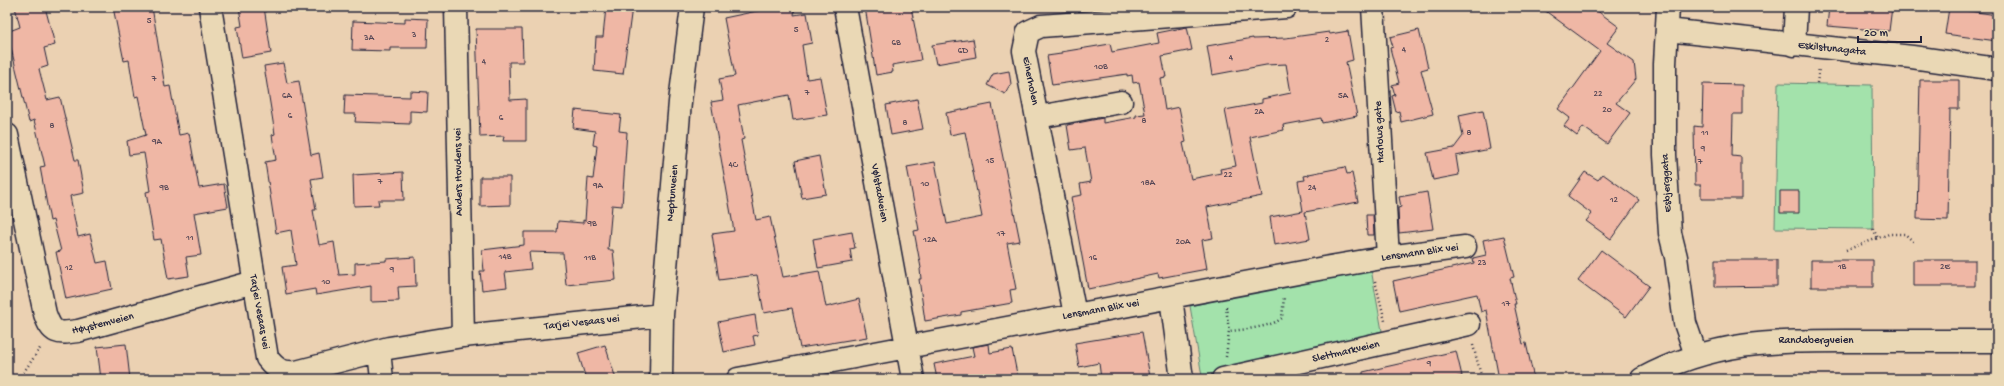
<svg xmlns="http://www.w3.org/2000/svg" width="2004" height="386" font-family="'Gochi Hand',sans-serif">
  <rect width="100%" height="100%" fill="#ebd1b2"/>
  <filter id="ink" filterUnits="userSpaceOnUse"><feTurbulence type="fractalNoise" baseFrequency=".025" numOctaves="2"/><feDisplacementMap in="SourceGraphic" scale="8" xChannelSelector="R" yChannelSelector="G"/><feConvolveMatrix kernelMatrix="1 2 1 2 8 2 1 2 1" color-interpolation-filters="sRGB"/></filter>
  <g filter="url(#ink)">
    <path fill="#a3e2ab" stroke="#628273" d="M1778 83 1872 85 1873 229 1775 228Z
      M1371 269 1382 331 1202 376 1190 306 1288 284Z"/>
    <path fill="#efb7a5" stroke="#22223b" d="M15 7H45L55 45 44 48 48 66 39 69 47 100 60 97 75 160H78L84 193 70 196 78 237 90 234 97 263 107 261 112 289 66 299 56 252 61 251 53 220 50 221 40 167 45 166 34 120 29 122 7 32 20 27Z
      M113 7H152L165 87 170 86 179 135 189 133 199 188 224 184 228 207 194 213 201 255 186 257 189 276 168 279 161 239 154 240 146 192 150 191 144 153 129 155 127 141 146 135 138 96 135 97 129 60 124 61Z
      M239 7H264L271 53 242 58 237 27 242 26Z
      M606 7H632L623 74 594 71 596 37H603Z
      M776 7H795L794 15 807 13 812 43 802 45 807 79 820 77 827 115 793 120 789 95 738 105 744 139 741 140 756 220 770 217 783 277 819 271 826 307 859 299 867 337 800 348 792 308 764 313 757 275 719 280 712 234 734 231 711 102 723 100 719 79 735 76 724 18Z
      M865 7H911L921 60 892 65 893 72 876 75Z
      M1540 7H1592L1619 27 1607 43 1634 62 1636 79 1616 103 1630 113 1607 144 1583 127 1577 136 1564 126 1570 118 1558 109 1600 51Z
      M1829 7H1892L1889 31 1827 26Z
      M1949 8 1997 15V41L1945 34Z
      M405 18 428 19 427 48H390V51L352 50 353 21 405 23Z
      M1187 27 1192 50 1162 56 1166 77 1160 78 1165 110 1179 107 1186 142 1183 143 1191 179 1221 173 1220 169 1236 166 1225 110 1262 103V99L1291 93 1286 64 1266 65 1212 75 1207 46 1253 38V39L1286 38 1329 32 1330 34 1348 31 1353 60 1346 62 1357 116 1322 123 1321 118 1283 125 1284 130 1250 137 1262 196 1207 207 1213 238 1202 240 1207 269 1159 278 1158 274 1088 289 1071 197 1082 195 1080 184 1091 182 1085 148 1071 150 1067 125 1103 118V123L1136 117V115L1145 114 1139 82 1133 83 1132 75 1127 76V74L1052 85 1047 56 1061 54V52L1110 44 1112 52 1159 43 1157 33Z
      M476 29H522L523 62H509L510 100 526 99V141H503L504 136 480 137Z
      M1419 30 1428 68 1421 70 1433 114 1401 122 1399 111 1396 112 1392 96 1395 95 1392 85 1399 83 1390 48 1393 47 1390 37Z
      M973 39 976 57 936 64 932 45Z
      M283 63 287 83 299 81 311 155 319 153 323 177 311 179 316 210H313L319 245 334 242 339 275 355 274V263L386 261V259L415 257 416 286 398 287 399 301 371 302V286L316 295 315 289 286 294 282 267 296 265 291 230 276 233 265 162 276 160 272 135 275 134 264 66Z
      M1009 71 1011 84 1005 94 987 85 993 74Z
      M1920 80H1959V109H1950L1948 220 1917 219Z
      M1703 84 1742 85V114H1733L1732 156 1741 157V199H1701V185H1695L1694 126 1702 127Z
      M410 91 428 92 427 112 410 111V124L355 122 356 114H344L345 95 410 97Z
      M917 99 923 129 891 135 886 105Z
      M992 104 1020 241 1007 243 1016 289 1010 290 1012 303 961 312V315L925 321 919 279H921L920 269 921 268 914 231 919 230 907 167 935 162 947 224 982 217 965 132 950 135 946 113Z
      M575 110 621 115 619 131 627 132 622 206 612 205 608 250H613L616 280 566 285 563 253 529 252 531 269 505 272 507 287 482 290 480 271H484L482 250 524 245V232H557L558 221 583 223V220L585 221 588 178 593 179 597 146 593 145 595 131 573 128Z
      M1483 110 1490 149 1456 156 1459 175 1433 180 1427 153 1454 148 1463 136 1459 115Z
      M819 156 826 194 802 198 795 161Z
      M1345 167 1347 174 1352 173 1358 202 1305 212 1310 239 1274 245 1270 217 1303 211 1298 181 1305 180 1304 176 1309 175V174Z
      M403 172 404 200H378L379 205 354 206 353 175Z
      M1585 172 1598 180 1603 174 1639 200 1611 239 1586 221 1592 214 1568 196Z
      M480 177H510V205L480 206Z
      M1780 191H1799V213H1780Z
      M1427 192 1433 229 1399 233 1398 208 1401 207 1399 197Z
      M1366 215H1373L1374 235H1367Z
      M852 232 855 248 850 249 852 262 818 268 813 239Z
      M1504 236 1514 277 1510 278 1516 304H1514L1523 344 1526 343 1534 379H1499L1486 310 1481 312 1477 294 1399 311 1393 281 1474 263 1473 258 1486 255 1483 240Z
      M1601 250 1649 286 1626 317 1578 281Z
      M1715 260H1777V286L1715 287Z
      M1811 260H1873V287H1811Z
      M1913 260H1975V286H1913Z
      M755 315 758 335 753 336 755 345 724 352 718 322Z
      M1142 332 1150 377 1137 379H1101L1099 363 1079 367 1075 343Z
      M126 344 130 379H101L97 347Z
      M989 344 990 353 1012 349 1018 379H937L934 364 974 356 972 347Z
      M605 345 616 379H586L578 353Z
      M1456 351 1462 376 1450 379H1363V372Z"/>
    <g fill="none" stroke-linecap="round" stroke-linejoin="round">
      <g stroke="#22223b" stroke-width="25">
        <path id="minor" d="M210 7 267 358C276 369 281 373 296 372L389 348 463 336 662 315
          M456 7 463 336
          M845 7 913 379
          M1373 7 1388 257
          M1668 7 1665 64V155L1670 233 1676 257 1685 323 1696 355
          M1667 30 1912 57 1997 69
          M1794 45 1796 7
          M1038 117 1121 102
          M7 135 45 314C52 334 57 334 78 331L254 282
          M1171 298 1182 379
          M1075 315 1024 51 1028 32 1041 26 1286 7
          M379 351 382 379
          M661 379 662 315 680 102 692 7
          M738 379 1324 268 1388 257 1465 247
          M1223 379 1469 324"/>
      </g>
      <g stroke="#22223b" stroke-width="25">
        <path id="major" d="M1642 379C1716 339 1779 341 1860 341 1906 341 1951 341 1997 341"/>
      </g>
      <path stroke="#22223b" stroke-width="2.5" stroke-dasharray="1 3" stroke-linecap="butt" d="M1817 83 1819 68
        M1873 229 1878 238
        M1846 250 1889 234H1905L1915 243
        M1375 281 1385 321
        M1226 307 1229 331
        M1473 345 1482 379
        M1226 357 1229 331C1242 330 1272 327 1282 318L1284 297
        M19 379 41 347"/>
      <use href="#minor" stroke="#ead8b5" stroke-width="22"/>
      <use href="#major" stroke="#ead8b5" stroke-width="22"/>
    </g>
  </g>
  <g text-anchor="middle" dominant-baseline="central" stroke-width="3" stroke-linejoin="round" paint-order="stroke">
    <g font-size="9" fill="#554756">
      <text x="149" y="21">5</text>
      <text x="796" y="30">5</text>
      <text x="414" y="35">3</text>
      <text x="369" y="38">3A</text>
      <text x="1327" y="40">2</text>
      <text x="896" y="43">6B</text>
      <text x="1404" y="50">4</text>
      <text x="963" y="51">6D</text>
      <text x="1231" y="58">4</text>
      <text x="484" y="62">4</text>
      <text x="1101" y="67">10B</text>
      <text x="154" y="79">7</text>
      <text x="807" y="93">7</text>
      <text x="1598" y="94">22</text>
      <text x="287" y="96">6A</text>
      <text x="1343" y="96">5A</text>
      <text x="1607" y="110">20</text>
      <text x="1259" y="112">2A</text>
      <text x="290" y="116">6</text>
      <text x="501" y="118">6</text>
      <text x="1144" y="121">8</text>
      <text x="905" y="123">8</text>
      <text x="52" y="126">8</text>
      <text x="1469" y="133">8</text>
      <text x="1705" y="133">11</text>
      <text x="157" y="142">9A</text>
      <text x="1703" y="149">9</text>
      <text x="990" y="161">15</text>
      <text x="1700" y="162">7</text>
      <text x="733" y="165">4C</text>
      <text x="1228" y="175">22</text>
      <text x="380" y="182">7</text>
      <text x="1148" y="183">18A</text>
      <text x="925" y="184">10</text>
      <text x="598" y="186">9A</text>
      <text x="164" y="188">9B</text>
      <text x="1312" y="188">24</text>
      <text x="1614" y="200">12</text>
      <text x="592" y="224">9B</text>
      <text x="1001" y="234">17</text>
      <text x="190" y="238">11</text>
      <text x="930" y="240">12A</text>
      <text x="1183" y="242">20A</text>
      <text x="505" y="257">14B</text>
      <text x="590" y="258">11B</text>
      <text x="1093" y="258">16</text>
      <text x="1482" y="263">23</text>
      <text x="1842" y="267">1B</text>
      <text x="1945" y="267">2E</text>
      <text x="69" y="268">12</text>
      <text x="392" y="270">9</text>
      <text x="326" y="282">10</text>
      <text x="1506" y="304">17</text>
      <text x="1429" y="364">9</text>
    </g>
    <g font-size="11" fill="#22223b" stroke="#ead8b5">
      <text transform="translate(1832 49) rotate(6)">Eskilstunagata</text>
      <text transform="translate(1030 81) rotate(79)">Einerholen</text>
      <text transform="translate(1380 132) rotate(-93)">Harlows gate</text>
      <text transform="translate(459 172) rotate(-91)">Anders Hovdens vei</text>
      <text transform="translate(1667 183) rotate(-93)">Esbjerggata</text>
      <text transform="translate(673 193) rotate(-85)">Neptunveien</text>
      <text transform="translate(879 193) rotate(80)">Vølstadveien</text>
      <text transform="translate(1420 253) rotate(-8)">Lensmann Blix vei</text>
      <text transform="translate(1101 310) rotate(-10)">Lensmann Blix vei</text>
      <text transform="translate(259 312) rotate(80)">Tarjei Vesaas vei</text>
      <text transform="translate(582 323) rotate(-6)">Tarjei Vesaas vei</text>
      <text transform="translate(103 324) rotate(-14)">Høystemveien</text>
      <text x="1816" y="341">Randabergveien</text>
      <text transform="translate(1346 352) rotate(-13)">Slettmarkveien</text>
    </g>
  </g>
  <rect width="2004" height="386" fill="none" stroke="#ead8b5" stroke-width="24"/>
  <rect x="12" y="12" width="1980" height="362" fill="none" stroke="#22223b" stroke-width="1.5" filter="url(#ink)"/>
  <path d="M1858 36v6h63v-6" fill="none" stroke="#22223b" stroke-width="2"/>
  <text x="1864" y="36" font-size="12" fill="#22223b" stroke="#ead8b5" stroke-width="3" paint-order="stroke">20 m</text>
</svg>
